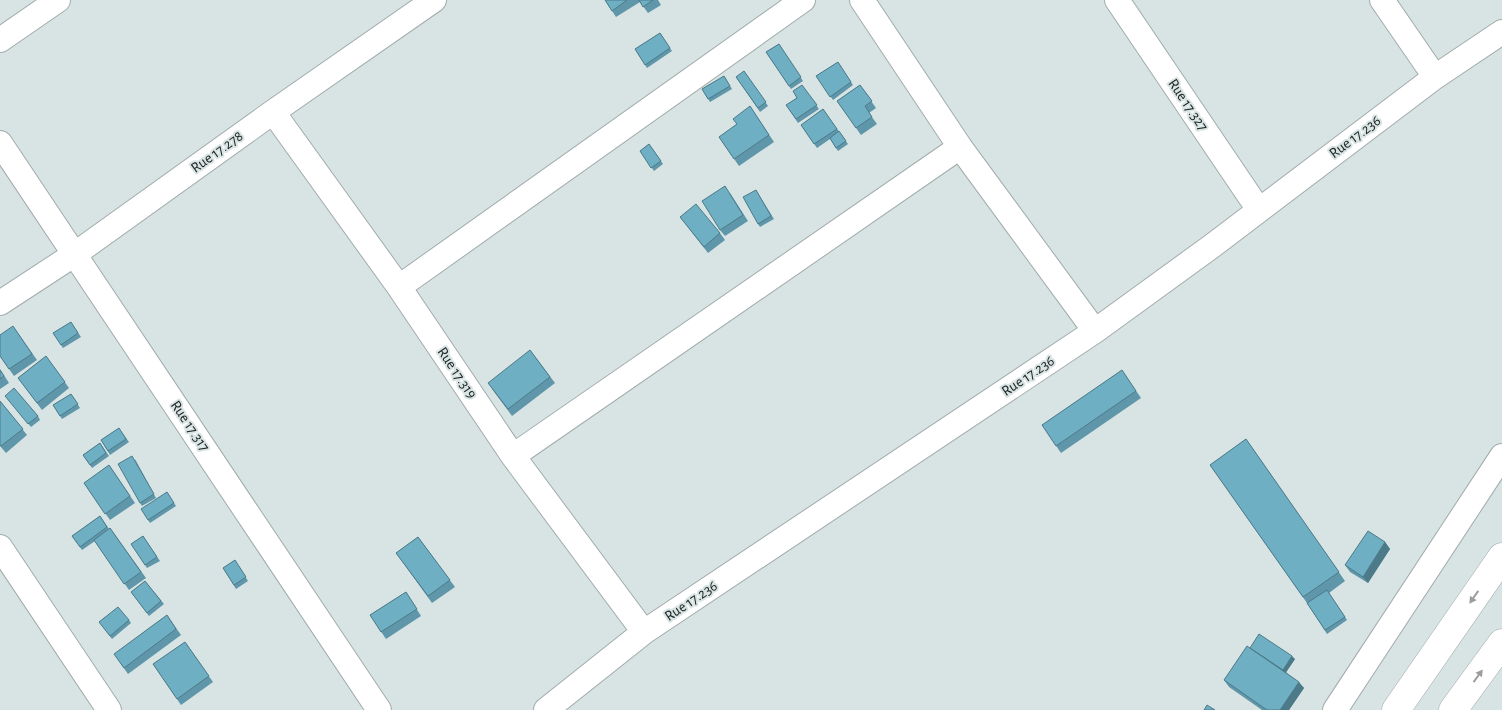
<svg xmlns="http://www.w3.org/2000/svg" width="1502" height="710" font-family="'Alegreya Sans',sans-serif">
  <rect width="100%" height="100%" fill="#d8e4e3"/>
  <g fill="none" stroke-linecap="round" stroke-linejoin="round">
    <g stroke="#a1acab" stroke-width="26">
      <path id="minor" d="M862 0 960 147 1095 331
        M1117 0 1259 210
        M1382 0 1435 77
        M0 40 58 0
        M273 112 399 287 513 456 644 632
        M0 143 379 710
        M399 287 803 0
        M0 303 75 254 273 112 434 0
        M513 456 960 147
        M0 547 109 710
        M546 710 644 632 1095 331 1212 246 1435 77 1502 32
        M1335 710 1502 456"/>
    </g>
    <g stroke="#a1acab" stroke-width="29">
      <path id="secondary" d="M1396 710 1502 557
        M1453 710 1502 643"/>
    </g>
    <use href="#minor" stroke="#fff" stroke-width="24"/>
    <use href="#secondary" stroke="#fff" stroke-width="28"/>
  </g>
  <path fill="#5f96a9" d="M605 0H658L661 5 648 13 640 2 616 17Z
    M660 33 672 51 647 68 635 49Z
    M779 44 803 81 791 89 766 52Z
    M838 62 853 85 833 100 816 76Z
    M744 71 768 106 760 112 736 77Z
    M724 76 732 89 710 102 702 89Z
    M802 85 819 109 798 123 786 105 797 98Z
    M860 85 876 108 869 113 877 124 861 135 837 101Z
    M750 106 774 142 739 166 719 137 737 124Z
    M823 109 848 144 838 151 830 139 817 148 801 125Z
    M649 144 663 164 654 171 640 151Z
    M756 190 774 219 760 227 758 224Z
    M730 193 748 221 725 236 720 230Z
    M680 217 720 233 725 240 708 253Z
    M71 322 81 337 63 348 53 333Z
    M13 326 37 360 14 376 0 356Z
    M530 350 555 383 512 416 492 389Z
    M46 356 69 388 42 410 18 378Z
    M0 369 9 383 0 389Z
    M1122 370 1141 398 1061 453 1042 425Z
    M71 394 80 408 62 419 53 405Z
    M8 399 38 416 40 420 31 427Z
    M0 401 27 435 6 453 0 446Z
    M119 428 129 442 110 455 101 440Z
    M1246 439 1345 581 1329 593 1347 620 1327 634 1307 603 1210 465Z
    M100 443 109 456 92 468 83 455Z
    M135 459 156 498 142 506 140 503Z
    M109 465 135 503 110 520 84 483Z
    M167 492 176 506 150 523 148 520Z
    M100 516 109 529 110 528 146 578 129 590 95 541 82 550 72 536Z
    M143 536 160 561 147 568 131 544Z
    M418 537 455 587 432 603 396 553Z
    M1385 542 1390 549 1368 583 1350 572 1345 565Z
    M235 560 248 581 236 589 223 568Z
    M145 581 164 604 149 616 131 592Z
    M406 592 421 616 386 639 370 615Z
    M167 615 181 635 128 674 114 654Z
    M129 620 131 623 112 639 99 622Z
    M185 642 213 682 181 705 153 664Z
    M1250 648 1295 659 1286 672 1304 688 1289 710H1262L1229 687 1224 680Z"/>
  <path fill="#4d7a89" d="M1385 542 1390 549 1368 583 1363 577Z
    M1292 656 1295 659 1285 674 1282 671Z
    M1299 682 1304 688 1289 710H1280Z"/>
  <path fill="#6eafc4" stroke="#4d7a89" d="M605 0H627L612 11Z
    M639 0H653L643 7Z
    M660 33 670 48 645 65 635 49Z
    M779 44 801 77 789 86 766 52Z
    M838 62 851 82 830 97 816 76Z
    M744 71 766 102 758 108 736 77Z
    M724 76 730 86 708 99 702 89Z
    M802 85 817 105 796 119 786 105 797 98 793 91Z
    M860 85 872 101 865 106 872 117 856 128 837 101Z
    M750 106 769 135 734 159 719 137 737 124 733 119Z
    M823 109 837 129 814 144 801 125Z
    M839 131 846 141 836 148 830 138Z
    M649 144 661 161 651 168 640 151Z
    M725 186 743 215 720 230 702 201Z
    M756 190 771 216 758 224 743 197Z
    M696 204 720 233 704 247 680 217Z
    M71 322 78 333 61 345 53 333Z
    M13 326 32 354 9 369 0 356V335Z
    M530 350 550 377 508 409 488 383Z
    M46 356 65 382 37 403 18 378Z
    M0 370 4 376 0 379Z
    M1122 370 1136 391 1056 446 1042 425Z
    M14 388 38 416 28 424 5 396Z
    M71 394 78 404 60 416 53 405Z
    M0 401 23 429 1 446 0 445Z
    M119 428 126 439 108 451 101 440Z
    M1246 439 1339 572 1303 597 1210 465Z
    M100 443 106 453 90 465 83 455Z
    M132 456 154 494 140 503 118 464Z
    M109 465 130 496 105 514 84 483Z
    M167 492 174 503 148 520 141 509Z
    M100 516 107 527 80 547 72 536Z
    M110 528 141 572 124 584 94 540Z
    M1368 531 1385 542 1363 577 1345 565Z
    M143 536 157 557 145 565 131 544Z
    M418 537 450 580 428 596 396 553Z
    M235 560 246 577 234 585 223 568Z
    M145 581 161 601 147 613 131 592Z
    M1327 590 1345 617 1325 630 1307 603Z
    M406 592 417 609 381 632 370 615Z
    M118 607 129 620 110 636 99 622Z
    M167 615 176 629 124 668 114 654Z
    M1259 634 1292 656 1283 670 1250 648Z
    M185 642 209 676 177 699 153 664Z
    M1247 646 1299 682 1280 710H1267L1224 680Z
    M1207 705 1215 710H1204Z"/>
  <defs><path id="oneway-solid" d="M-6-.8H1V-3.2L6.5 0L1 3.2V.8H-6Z" transform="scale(1.25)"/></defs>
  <g fill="#9b9c9c">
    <use href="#oneway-solid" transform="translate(1474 597) rotate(125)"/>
    <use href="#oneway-solid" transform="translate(1478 676) rotate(-54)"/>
  </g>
  <g text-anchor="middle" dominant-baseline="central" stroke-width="4" stroke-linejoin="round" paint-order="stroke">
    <g font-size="15" fill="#202424" stroke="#d8e4e3">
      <text transform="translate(1188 105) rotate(56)">Rue 17.327</text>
      <text transform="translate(1355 137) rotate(-37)">Rue 17.236</text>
      <text transform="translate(217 152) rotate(-36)">Rue 17.278</text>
      <text transform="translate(457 373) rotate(56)">Rue 17.319</text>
      <text transform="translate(1028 376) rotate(-34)">Rue 17.236</text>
      <text transform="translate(190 426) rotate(56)">Rue 17.317</text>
      <text transform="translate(691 601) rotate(-34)">Rue 17.236</text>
    </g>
  </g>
</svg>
